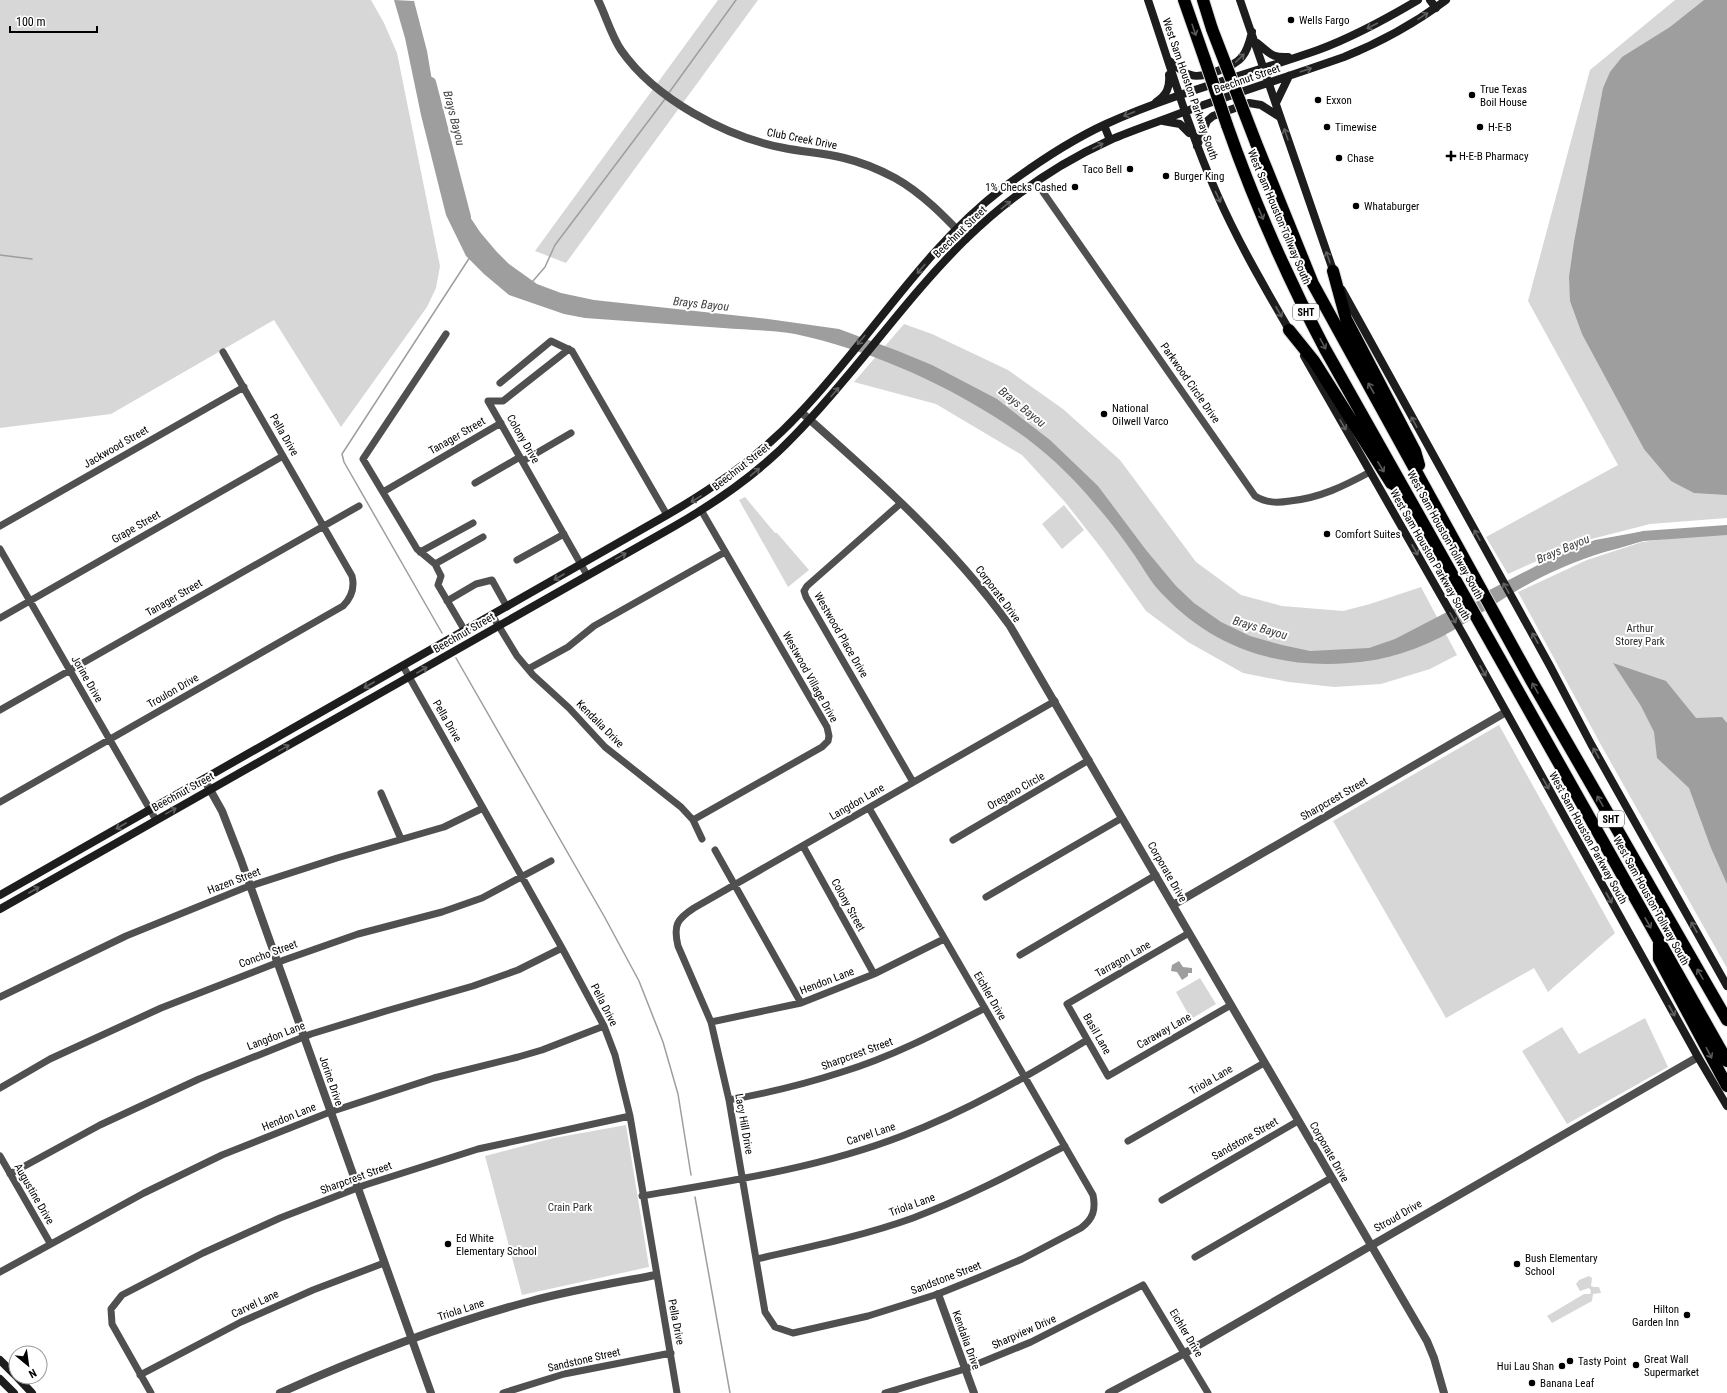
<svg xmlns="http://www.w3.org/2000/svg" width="1727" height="1393" font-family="'Roboto Condensed',sans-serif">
  <rect width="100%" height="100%" fill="#fff"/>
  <path fill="#d7d7d7" d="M0 0H371L384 23 397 53 440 266 436 288 427 307 341 427 274 320 111 414 0 428Z
    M718 0H758L566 263 535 251Z
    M1675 0H1727V518L1650 524 1576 543 1508 574 1486 537 1618 465 1528 301 1590 70Z
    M904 324 932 334 1008 370 1063 409 1120 460 1196 562 1241 595 1282 606 1343 611 1370 604 1421 587 1457 655 1430 669 1381 684 1334 687 1289 682 1243 673 1188 642 1146 611 1102 549 1065 502 1022 455 936 404 854 382Z
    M745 497 775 533H777L809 570 788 587 739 500Z
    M1064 505 1084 530 1062 549 1042 524Z
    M1714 533 1727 534V968L1601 745 1518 592 1587 560 1642 542Z
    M1499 725 1615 933 1548 992 1534 968 1446 1018 1333 821Z
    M1200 978 1216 1004 1191 1019 1176 992Z
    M1645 1018 1668 1067 1567 1124 1522 1051 1562 1027 1579 1054Z
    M626 1125 649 1267 522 1295 485 1156 554 1138Z
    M1589 1276 1592 1278 1591 1286 1594 1287H1599L1601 1293 1593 1294 1592 1301 1552 1323 1547 1316 1584 1294H1590L1591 1291 1589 1288 1580 1291 1576 1284 1579 1280Z"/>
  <path fill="#9e9e9e" d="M394 0 414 1 427 51 441 134 462 205 480 232 496 251 509 264 537 284 561 293 594 300 768 319 839 329 898 351 932 365 997 399 1050 440 1098 486 1146 550 1176 586 1194 603 1221 622 1250 636 1282 645 1310 651 1369 648 1395 639 1559 554 1595 540 1639 532 1641 541C1626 547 1610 550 1595 555 1580 560 1565 566 1550 573 1515 589 1485 612 1452 631 1421 649 1385 661 1349 663 1273 669 1206 645 1155 586 1148 577 1142 566 1135 556 1123 538 1109 520 1095 504 1065 468 1034 441 995 417 935 379 865 349 795 334 772 330 747 330 723 328 677 325 631 321 585 318L564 314 509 295 484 274 466 256 446 215 421 115 405 38Z
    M1704 0H1727V495L1694 493 1671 481 1644 449 1582 334 1570 301 1569 277 1574 242 1603 88 1610 72 1622 57 1670 27Z
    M1613 663 1666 681 1696 718 1722 717 1727 723V884L1711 848 1689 788 1657 758 1654 732 1641 706Z
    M1179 961 1183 967 1192 968V973H1188V976L1182 980 1177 972 1171 971 1172 965Z"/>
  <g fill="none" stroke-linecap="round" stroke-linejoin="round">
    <path stroke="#9e9e9e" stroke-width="1.5" d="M668 94 736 0
      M0 255 32 259
      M533 281 545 267 555 245 665 99
      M442 633 344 462 342 454 470 257
      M456 658 604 916 639 981 663 1042 678 1094 691 1175
      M695 1197 730 1393"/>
    <path stroke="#9e9e9e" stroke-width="10" d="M431 82 466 217
      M1628 540 1643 536 1727 530"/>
    <g stroke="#dbdbdb" stroke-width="14">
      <path id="motorway" d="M1184 0 1205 60
        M1203 0 1212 29
        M1227 125C1254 202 1287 277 1325 349L1727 1061
        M1256 143 1313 284 1531 680 1727 1020
        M1333 271 1346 319 1415 451 1419 465
        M1289 330 1314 361 1391 483 1404 490
        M1659 944V959L1727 1086"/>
    </g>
    <path stroke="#505050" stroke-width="7" d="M1036 182 1255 496C1266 503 1277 503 1290 501 1320 498 1344 486 1370 472
      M446 334 363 459 417 549 435 564 441 576 438 585 465 631
      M569 349 503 401H488L587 575
      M500 383 551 341 572 351 667 515
      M523 461 571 433
      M475 483 520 457
      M383 492 501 423
      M901 503 807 586 804 591 806 597 913 782
      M0 526 244 387
      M0 549 156 820
      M420 552 473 523
      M517 560 564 534
      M435 564 483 537
      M447 601 476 584 492 580 507 607
      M492 615 517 656 533 675 569 708 605 747 681 807 693 820 702 839
      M0 618 283 456
      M403 666 562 948 604 1026 615 1055 630 1116 677 1393
      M528 669 568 647 594 626 725 552
      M0 710 359 506
      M381 793 401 839
      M0 802 343 606C352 597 355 588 352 576L223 352
      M869 808 1093 1195C1096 1210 1093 1219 1081 1228L1022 1259 980 1277 938 1294 868 1316 793 1333 775 1327 765 1312 729 1100 711 1022 678 946C673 925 677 919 694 908L1055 701
      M693 820 822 747 828 741 829 736 827 727 701 510
      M953 840 1089 760
      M803 846 874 974
      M715 850 801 1003
      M986 897 1122 818
      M1189 933 1067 1004 1108 1076 1231 1005
      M1020 955 1156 875
      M0 997 126 936 244 888 337 858 444 827 483 808
      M711 1022 801 1003 874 974 944 939
      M0 1088 50 1059 161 1008 284 960 358 934 442 912 482 898 551 861
      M729 1100C768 1093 805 1084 842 1072 892 1057 939 1032 985 1008
      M1128 1141 1264 1063
      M0 1156 50 1243
      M10 1174 100 1125 199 1079 311 1034 386 1011 473 986 518 970 562 948
      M642 1196C730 1181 819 1168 902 1136 967 1111 1028 1076 1087 1040
      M1162 1200 1298 1121
      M1195 1257 1331 1178
      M757 1259C809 1247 863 1236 913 1218 966 1198 1015 1172 1065 1146
      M0 1272 144 1193 222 1155 330 1112 434 1078 518 1057 542 1050 604 1026
      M140 1375 241 1322 313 1290 384 1263
      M151 1393 112 1324 111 1309 122 1295 203 1253 280 1218 365 1185 478 1149 630 1116
      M503 1393 564 1374 671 1353
      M885 1393 965 1369 1031 1342 1143 1285 1208 1393"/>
    <path stroke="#505050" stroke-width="8" d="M598 0C606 16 611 35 621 50 655 99 726 137 784 148 804 152 824 153 844 158 861 162 880 170 895 178 922 193 945 217 966 239
      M801 412C876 478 952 545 1010 626L1427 1341 1434 1358 1444 1393
      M204 779 222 811 241 860 431 1393
      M1173 905 1506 712
      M938 1294 974 1393
      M280 1393C362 1356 444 1324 531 1301 572 1290 614 1283 656 1275
      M1109 1393 1185 1353 1698 1057"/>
    <path stroke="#1d1d1d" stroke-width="8" d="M1148 0C1170 65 1189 131 1217 194 1238 242 1265 288 1291 333
      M1240 0 1335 276
      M1430 0 1436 8
      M1257 43C1270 53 1271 58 1288 57
      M1168 60C1175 65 1183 73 1191 75 1202 79 1235 66 1242 57 1248 50 1250 40 1252 32
      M1156 102C1167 95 1170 87 1169 75
      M1276 103 1289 76
      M1163 121 1180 124 1189 133
      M1104 125 1110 140
      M1197 146 1207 121 1213 116 1249 103 1261 105 1280 117
      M1342 290 1550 666 1591 744 1727 986
      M1304 356 1464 636 1698 1057 1727 1106
      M0 895 667 515C716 487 761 455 800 413 869 341 923 249 1003 188 1035 164 1069 141 1106 124 1174 93 1247 75 1318 50 1353 37 1386 19 1418 0
      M0 909 673 527C717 502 759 473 794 436 855 374 903 301 965 240 1007 199 1057 164 1110 140 1131 131 1152 124 1173 116 1230 95 1287 77 1344 57 1381 42 1414 24 1446 0
      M0 1360 16 1376
      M17 1377 32 1393
      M0 1379 14 1393"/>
    <use href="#motorway" stroke="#000" stroke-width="12"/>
    <g stroke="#dbdbdb" stroke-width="14" stroke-linecap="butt">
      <path id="motorway-bridge" d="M1212 29 1256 143
        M1205 60 1227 125"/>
    </g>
    <use href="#motorway-bridge" stroke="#000" stroke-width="12"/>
  </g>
  <defs><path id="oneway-shaft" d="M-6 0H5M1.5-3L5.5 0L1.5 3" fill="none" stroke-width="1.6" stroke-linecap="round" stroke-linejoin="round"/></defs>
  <g stroke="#616161">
    <use href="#oneway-shaft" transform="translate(1423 16) rotate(-34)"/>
    <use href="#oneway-shaft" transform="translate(1372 26) rotate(153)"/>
    <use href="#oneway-shaft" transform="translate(1240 58) rotate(-44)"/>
    <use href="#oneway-shaft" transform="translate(1306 70) rotate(-18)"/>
    <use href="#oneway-shaft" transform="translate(1129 114) rotate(158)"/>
    <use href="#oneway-shaft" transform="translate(1286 134) rotate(-109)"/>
    <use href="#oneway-shaft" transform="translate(1098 146) rotate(-27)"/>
    <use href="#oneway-shaft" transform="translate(1218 197) rotate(65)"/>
    <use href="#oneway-shaft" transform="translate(1006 205) rotate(-39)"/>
    <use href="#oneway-shaft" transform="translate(1328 257) rotate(-109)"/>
    <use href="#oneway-shaft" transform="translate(921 269) rotate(130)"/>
    <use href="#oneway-shaft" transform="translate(1279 312) rotate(60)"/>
    <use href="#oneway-shaft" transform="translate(861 340) rotate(130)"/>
    <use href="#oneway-shaft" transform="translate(835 392) rotate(-50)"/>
    <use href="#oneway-shaft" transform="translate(1414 422) rotate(-119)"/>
    <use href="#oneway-shaft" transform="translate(1343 425) rotate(60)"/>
    <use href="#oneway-shaft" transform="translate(755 472) rotate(-40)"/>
    <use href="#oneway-shaft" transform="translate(696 499) rotate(149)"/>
    <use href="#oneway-shaft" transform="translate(1477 535) rotate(-119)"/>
    <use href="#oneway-shaft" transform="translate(1415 550) rotate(61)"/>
    <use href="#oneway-shaft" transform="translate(621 556) rotate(-29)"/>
    <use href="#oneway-shaft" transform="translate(559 577) rotate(150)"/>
    <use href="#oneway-shaft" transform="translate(1506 588) rotate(-119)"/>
    <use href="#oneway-shaft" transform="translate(1453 618) rotate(60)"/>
    <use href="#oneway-shaft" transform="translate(1535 638) rotate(-119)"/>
    <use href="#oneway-shaft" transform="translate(422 670) rotate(-30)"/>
    <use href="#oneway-shaft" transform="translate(1483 671) rotate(61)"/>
    <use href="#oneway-shaft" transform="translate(369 685) rotate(150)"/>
    <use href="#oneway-shaft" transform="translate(284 748) rotate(-29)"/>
    <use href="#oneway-shaft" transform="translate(1596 753) rotate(-119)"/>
    <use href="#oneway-shaft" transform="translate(1546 784) rotate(61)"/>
    <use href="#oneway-shaft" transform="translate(171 811) rotate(-29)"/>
    <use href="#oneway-shaft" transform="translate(121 826) rotate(150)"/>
    <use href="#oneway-shaft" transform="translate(34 890) rotate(-30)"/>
    <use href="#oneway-shaft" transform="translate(1609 898) rotate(61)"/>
    <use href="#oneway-shaft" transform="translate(1694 927) rotate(-119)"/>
    <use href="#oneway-shaft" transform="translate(1672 1011) rotate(61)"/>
  </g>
  <g stroke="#595959">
    <use href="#oneway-shaft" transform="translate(1194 30) rotate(71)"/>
    <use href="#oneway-shaft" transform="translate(1261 214) rotate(67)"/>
    <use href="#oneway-shaft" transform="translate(1323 344) rotate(62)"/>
    <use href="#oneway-shaft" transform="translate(1371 388) rotate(-119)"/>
    <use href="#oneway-shaft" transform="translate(1381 467) rotate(58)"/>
    <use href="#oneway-shaft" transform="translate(1535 688) rotate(-120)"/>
    <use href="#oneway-shaft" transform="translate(1600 801) rotate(-120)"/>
    <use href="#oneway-shaft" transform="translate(1648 923) rotate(61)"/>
    <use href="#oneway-shaft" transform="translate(1700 974) rotate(-120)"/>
    <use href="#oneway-shaft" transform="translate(1709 1053) rotate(62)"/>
  </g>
  <g fill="#000" stroke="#fff" stroke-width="1.5">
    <circle cx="1291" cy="20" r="4"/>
    <circle cx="1472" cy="95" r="4"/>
    <circle cx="1318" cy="100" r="4"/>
    <circle cx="1327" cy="127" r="4"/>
    <circle cx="1480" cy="127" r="4"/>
    <path d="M1449 150h4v4h4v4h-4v4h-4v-4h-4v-4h4z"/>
    <circle cx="1339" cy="158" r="4"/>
    <circle cx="1130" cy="169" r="4"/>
    <circle cx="1166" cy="176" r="4"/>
    <circle cx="1075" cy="187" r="4"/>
    <circle cx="1356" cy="206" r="4"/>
    <circle cx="1104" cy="414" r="4"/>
    <circle cx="1327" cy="534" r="4"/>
    <circle cx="448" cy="1244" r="4"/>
    <circle cx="1517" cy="1264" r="4"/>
    <circle cx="1687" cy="1315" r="4"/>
    <circle cx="1570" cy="1361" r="4"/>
    <circle cx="1636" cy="1365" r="4"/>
    <circle cx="1562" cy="1366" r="4"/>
    <circle cx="1532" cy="1383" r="4"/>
  </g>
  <g text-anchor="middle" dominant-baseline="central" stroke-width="4" stroke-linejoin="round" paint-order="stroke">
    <g fill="#fff" stroke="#4c4c4c" stroke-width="1">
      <rect x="1293" y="304" width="26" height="16" rx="3"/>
      <rect x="1598" y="811" width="26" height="16" rx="3"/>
    </g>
    <g font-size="10" font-weight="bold" fill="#000">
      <text x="1306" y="312">SHT</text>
      <text x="1611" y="819">SHT</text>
    </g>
    <g font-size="11" fill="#000" stroke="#fff" text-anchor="start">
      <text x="1299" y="20">Wells Fargo</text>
      <text x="1480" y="89">True Texas<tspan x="1480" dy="13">Boil House</tspan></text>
      <text x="1326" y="100">Exxon</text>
      <text x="1335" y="127">Timewise</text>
      <text x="1488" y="127">H-E-B</text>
      <text x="1459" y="156">H-E-B Pharmacy</text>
      <text x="1347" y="158">Chase</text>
      <text x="1122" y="169" text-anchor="end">Taco Bell</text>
      <text x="1174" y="176">Burger King</text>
      <text x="1067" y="187" text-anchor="end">1% Checks Cashed</text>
      <text x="1364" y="206">Whataburger</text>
      <text x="1112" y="408">National<tspan x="1112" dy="13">Oilwell Varco</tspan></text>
      <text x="1335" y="534">Comfort Suites</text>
      <text x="456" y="1238">Ed White<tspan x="456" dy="13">Elementary School</tspan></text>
      <text x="1525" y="1258">Bush Elementary<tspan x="1525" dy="13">School</tspan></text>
      <text x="1679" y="1309" text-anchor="end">Hilton<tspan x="1679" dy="13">Garden Inn</tspan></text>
      <text x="1644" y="1359">Great Wall<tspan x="1644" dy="13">Supermarket</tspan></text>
      <text x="1578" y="1361">Tasty Point</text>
      <text x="1554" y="1366" text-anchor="end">Hui Lau Shan</text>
      <text x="1540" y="1383">Banana Leaf</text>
    </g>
    <g font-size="11" fill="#000" stroke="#fff">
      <text transform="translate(1247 79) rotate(-19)">Beechnut Street</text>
      <text transform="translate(1190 89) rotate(71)">West Sam Houston Parkway South</text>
      <text transform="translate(802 139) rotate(11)">Club Creek Drive</text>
      <text transform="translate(1279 217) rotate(67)">West Sam Houston Tollway South</text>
      <text transform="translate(960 232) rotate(-44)">Beechnut Street</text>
      <text transform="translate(1190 383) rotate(55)">Parkwood Circle Drive</text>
      <text transform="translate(284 435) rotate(60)">Pella Drive</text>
      <text transform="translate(457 436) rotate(-30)">Tanager Street</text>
      <text transform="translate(523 439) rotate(60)">Colony Drive</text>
      <text transform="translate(116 447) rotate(-30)">Jackwood Street</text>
      <text transform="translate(741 467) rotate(-38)">Beechnut Street</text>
      <text transform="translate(136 527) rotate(-30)">Grape Street</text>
      <text transform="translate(1445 535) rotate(61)">West Sam Houston Tollway South</text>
      <text transform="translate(1430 555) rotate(60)">West Sam Houston Parkway South</text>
      <text transform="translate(998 594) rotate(53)">Corporate Drive</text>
      <text transform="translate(174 598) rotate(-30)">Tanager Street</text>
      <text transform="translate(464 633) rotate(-30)">Beechnut Street</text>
      <text transform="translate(841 635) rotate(60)">Westwood Place Drive</text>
      <text transform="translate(810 677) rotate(61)">Westwood Village Drive</text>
      <text transform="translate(87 679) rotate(60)">Jorine Drive</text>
      <text transform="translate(173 691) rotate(-30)">Troulon Drive</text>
      <text transform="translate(447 721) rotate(60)">Pella Drive</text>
      <text transform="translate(600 724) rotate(45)">Kendalia Drive</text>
      <text transform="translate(1016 791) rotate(-30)">Oregano Circle</text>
      <text transform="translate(183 792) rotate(-29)">Beechnut Street</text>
      <text transform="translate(1334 799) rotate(-30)">Sharpcrest Street</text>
      <text transform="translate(857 802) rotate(-30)">Langdon Lane</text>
      <text transform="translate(1588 838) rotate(61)">West Sam Houston Parkway South</text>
      <text transform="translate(1167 872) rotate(60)">Corporate Drive</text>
      <text transform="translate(234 881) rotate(-21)">Hazen Street</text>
      <text transform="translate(1651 901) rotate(61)">West Sam Houston Tollway South</text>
      <text transform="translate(848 905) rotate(61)">Colony Street</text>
      <text transform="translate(268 954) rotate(-20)">Concho Street</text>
      <text transform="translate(1123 959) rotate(-30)">Tarragon Lane</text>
      <text transform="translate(827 981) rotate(-21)">Hendon Lane</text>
      <text transform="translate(990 996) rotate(60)">Eichler Drive</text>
      <text transform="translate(604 1005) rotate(63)">Pella Drive</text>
      <text transform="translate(1164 1031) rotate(-30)">Caraway Lane</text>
      <text transform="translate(1097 1034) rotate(60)">Basil Lane</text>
      <text transform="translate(276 1036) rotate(-21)">Langdon Lane</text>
      <text transform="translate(857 1054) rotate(-20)">Sharpcrest Street</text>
      <text transform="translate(1211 1080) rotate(-30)">Triola Lane</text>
      <text transform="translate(331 1081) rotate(71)">Jorine Drive</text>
      <text transform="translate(289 1117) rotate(-22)">Hendon Lane</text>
      <text transform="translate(744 1124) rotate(80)">Lacy Hill Drive</text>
      <text transform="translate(871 1134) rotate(-18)">Carvel Lane</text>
      <text transform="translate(1245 1139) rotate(-30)">Sandstone Street</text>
      <text transform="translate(1329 1152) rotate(60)">Corporate Drive</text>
      <text transform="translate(356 1178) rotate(-20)">Sharpcrest Street</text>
      <text transform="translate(34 1194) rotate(60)">Augustine Drive</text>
      <text transform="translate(912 1205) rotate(-20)">Triola Lane</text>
      <text transform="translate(1398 1216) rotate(-30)">Stroud Drive</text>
      <text transform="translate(946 1278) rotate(-21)">Sandstone Street</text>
      <text transform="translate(255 1304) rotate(-25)">Carvel Lane</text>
      <text transform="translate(461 1310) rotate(-18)">Triola Lane</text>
      <text transform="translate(676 1322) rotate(79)">Pella Drive</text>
      <text transform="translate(1024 1332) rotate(-24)">Sharpview Drive</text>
      <text transform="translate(1186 1333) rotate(59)">Eichler Drive</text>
      <text transform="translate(966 1340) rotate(70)">Kendalia Drive</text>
      <text transform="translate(584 1360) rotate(-13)">Sandstone Street</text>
    </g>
    <g font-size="11" fill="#2e2e2e" stroke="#fff">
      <text x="1640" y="628">Arthur<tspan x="1640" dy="13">Storey Park</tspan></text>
      <text x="570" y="1207">Crain Park</text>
    </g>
    <g font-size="12" font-style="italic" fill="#3f3f3f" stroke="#fff">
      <text transform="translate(454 118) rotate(76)">Brays Bayou</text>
      <text transform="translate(701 304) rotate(6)">Brays Bayou</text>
      <text transform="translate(1022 407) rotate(39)">Brays Bayou</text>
      <text transform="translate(1563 549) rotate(-23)">Brays Bayou</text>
      <text transform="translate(1260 628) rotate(16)">Brays Bayou</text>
    </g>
  </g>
  <g transform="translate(28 1365) rotate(151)"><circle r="19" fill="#ffffff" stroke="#999999"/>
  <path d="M0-3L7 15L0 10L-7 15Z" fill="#000000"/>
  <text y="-6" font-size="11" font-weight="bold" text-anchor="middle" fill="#000000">N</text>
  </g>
  <path d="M10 26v6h87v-6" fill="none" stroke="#000000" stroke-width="2"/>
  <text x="16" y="26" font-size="12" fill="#000000" stroke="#ffffff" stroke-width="3" paint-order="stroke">100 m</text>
</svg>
